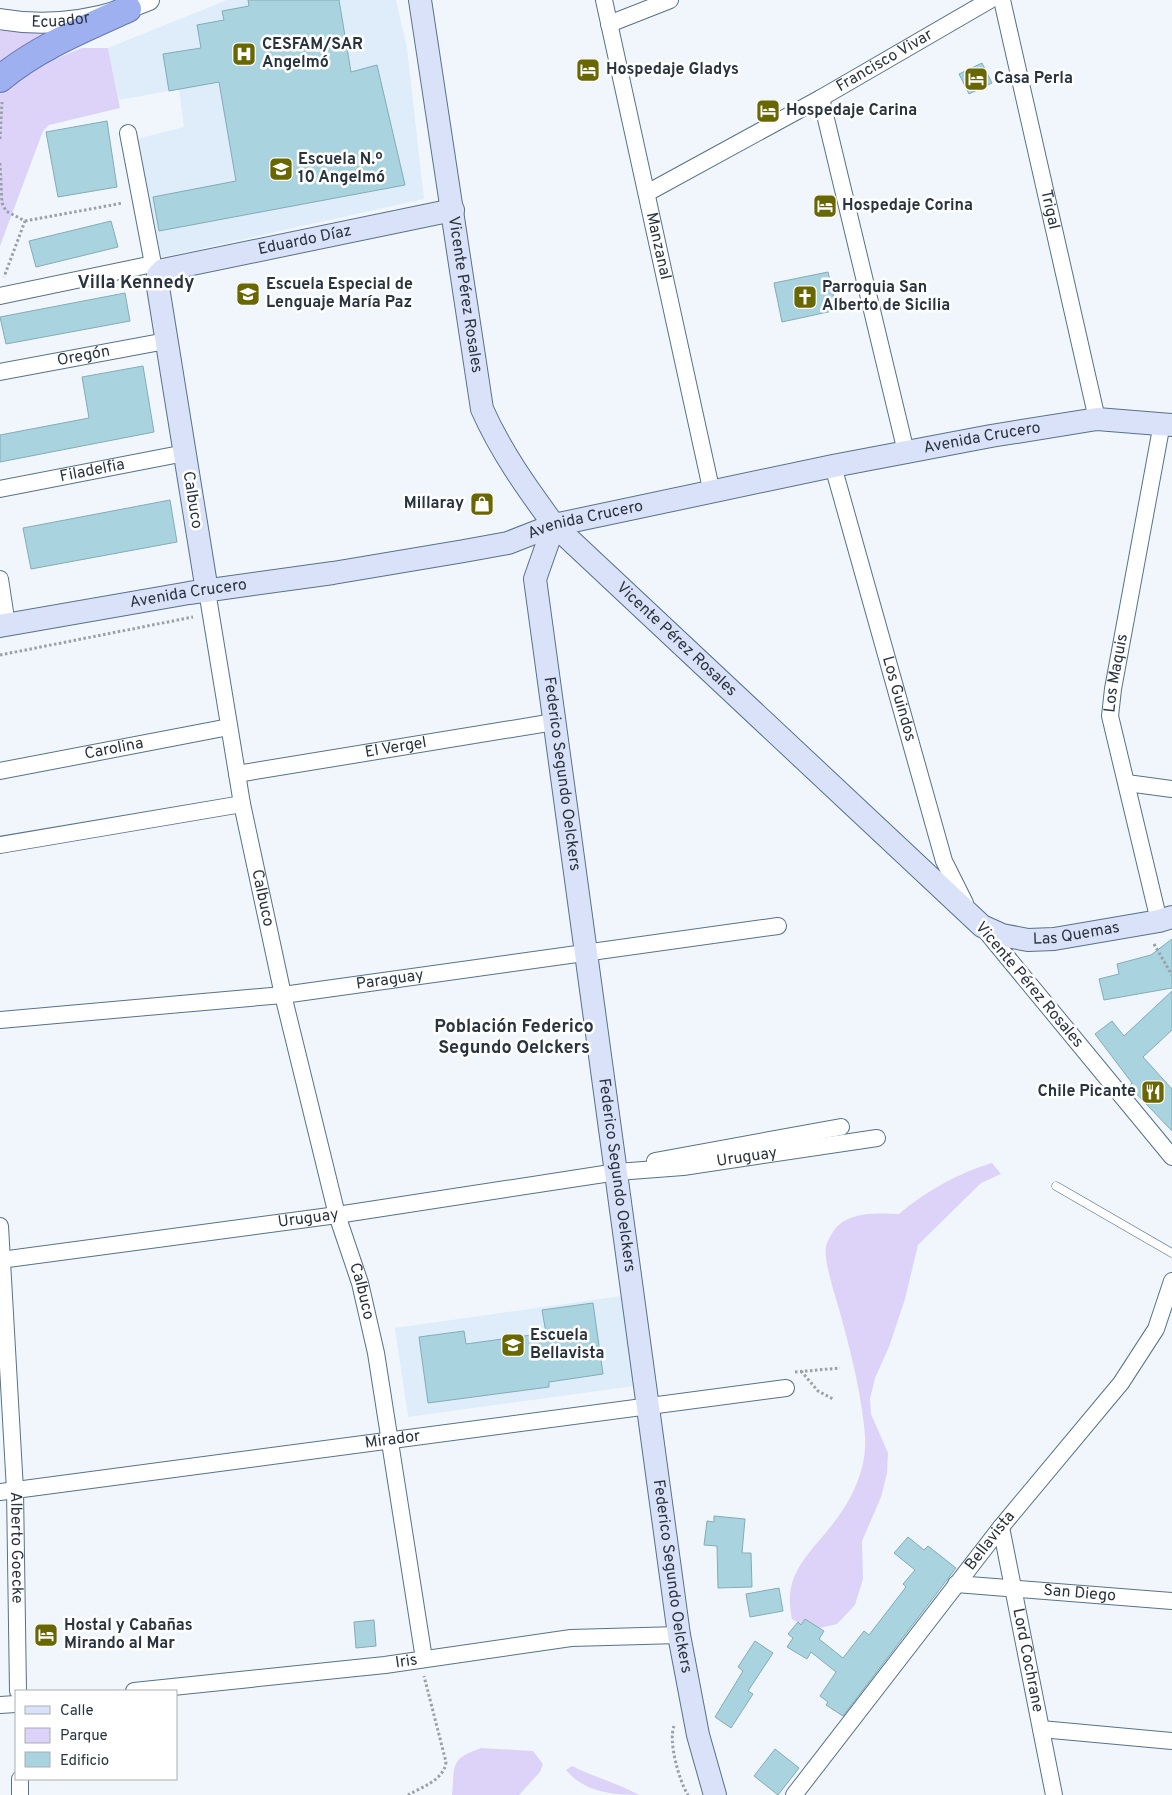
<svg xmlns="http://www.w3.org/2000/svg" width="1172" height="1795" font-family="Overpass,sans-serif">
  <rect width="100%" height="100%" fill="#f0f6fb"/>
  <path fill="#deedf9" d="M227 0H396L407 48 424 199 159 258 137 139 184 127 179 89 119 100 108 48Z
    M621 1296 634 1386 408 1417 395 1328Z"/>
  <path fill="#ddd3f9" d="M5 29 41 32 46 35 0 66V31Z
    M82 48H108L120 108 49 125 43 131 0 246V92C23 72 54 59 82 48Z
    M992 1163 1001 1174 981 1183 918 1245 905 1299 889 1347 875 1378 870 1399 871 1414 888 1453 887 1473 881 1497 862 1541 863 1579 855 1605 837 1624 820 1628 802 1625 792 1619C781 1571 813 1552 838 1517 855 1494 867 1465 865 1436 862 1397 852 1357 842 1320 838 1303 823 1263 826 1246 827 1242 832 1233 835 1229 849 1211 878 1213 899 1214 926 1191 958 1173 992 1163Z
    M481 1748 533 1751 543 1764 540 1772 519 1795H452C455 1764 450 1759 481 1748Z
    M572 1766C594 1777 617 1783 639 1795 612 1795 584 1792 566 1770Z"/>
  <path fill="#a9d3df" stroke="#83acb7" d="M248 0H339L351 72 377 65 405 185 159 231 153 197 236 181 219 82 169 91 163 54 201 48 197 25 224 20 222 11 249 6Z
    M982 63 992 83 969 94 959 74Z
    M107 121 117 187 58 197 46 132Z
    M111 221 118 247 36 267 29 241Z
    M828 272 837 310 782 322 774 283Z
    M125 293 130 321 6 344 0 317Z
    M143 366 154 432 0 462V435L89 418 82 377Z
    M170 500 177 542 31 569 23 528Z
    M1172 939V988L1104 1000 1099 979 1119 974 1117 964 1151 955Z
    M1172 991V1030L1143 1057 1172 1089V1131L1129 1086 1132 1083 1095 1034 1112 1021 1124 1036Z
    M593 1303 603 1374 549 1382V1387L428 1403 419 1337 464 1331 466 1344 546 1333 542 1310Z
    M714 1516 745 1519 742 1553H751L752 1587 718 1588 717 1546 704 1545 707 1521 714 1522Z
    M908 1537 924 1550 928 1546 956 1568 843 1716 826 1705 828 1702 820 1696 836 1672 811 1652 807 1659 787 1647 793 1638 788 1634 798 1622 801 1625 805 1619 824 1631 819 1639 843 1658 864 1631 869 1635 906 1587 903 1584 915 1570 894 1553Z
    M779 1588 783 1611 750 1617 746 1594Z
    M374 1620 376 1646 356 1648 354 1622Z
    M755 1641 773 1653 748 1691 753 1694 731 1728 715 1717 743 1671 738 1667Z
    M775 1749 799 1768 778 1795 754 1776Z"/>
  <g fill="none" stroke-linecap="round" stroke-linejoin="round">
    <g stroke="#577288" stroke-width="9">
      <path id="service" d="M1056 1186 1172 1253"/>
    </g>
    <g stroke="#577288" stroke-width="18">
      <g id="minor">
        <path id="s1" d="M604 0 712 493"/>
        <path id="s2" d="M1002 0 1097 419"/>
        <path d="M609 24 670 0"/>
        <path d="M821 98 906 452"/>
        <path d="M128 133 153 264 157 273"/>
        <path id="s3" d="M647 193 821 98 990 0"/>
        <path d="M0 296 153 264"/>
        <path id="s4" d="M0 372 166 341"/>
        <path id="s5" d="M833 466 944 861 965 903"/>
        <path id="s6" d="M0 489 185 453"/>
        <path d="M0 579 7 625"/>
        <path id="s7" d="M207 591 242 804 283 995 337 1215 360 1283 376 1353 424 1659"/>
        <path id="s8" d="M0 771 229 727"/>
        <path id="s9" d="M237 774 554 722"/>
        <path d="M1127 783 1172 789"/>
        <path d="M0 845 242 804"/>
        <path id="s10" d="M1159 921 1110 716 1113 689 1162 423"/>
        <path d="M984 929 1172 1157"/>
        <path id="s11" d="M0 1020 283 995 778 926"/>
        <path d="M655 1161 841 1127"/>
        <path id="s12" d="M0 1226 15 1490 18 1691"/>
        <path id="s13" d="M0 1260 337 1215 617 1172 683 1167 877 1138"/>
        <path id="s14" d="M0 1492 786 1388"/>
        <path id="s15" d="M1001 1527 1054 1795"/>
        <path id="s16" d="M956 1584 1172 1601"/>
        <path id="s17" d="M134 1691 385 1665 571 1638 679 1635"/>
        <path d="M0 1705 16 1704"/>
        <path d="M1041 1729 1172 1741"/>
        <path d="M20 1779V1795"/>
        <path id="s18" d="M794 1795 1001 1527 1121 1383 1156 1329 1172 1281"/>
      </g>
    </g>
    <g stroke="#577288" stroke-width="22">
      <g id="tertiary">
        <path id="s19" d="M0 19C51 28 101 20 149 0"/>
      </g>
    </g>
    <g stroke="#577288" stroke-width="24">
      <g id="secondary">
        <path id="s20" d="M420 0 482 409C501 452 527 488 554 525L982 926 1002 935 1028 940 1054 939 1159 921 1172 917"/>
        <path id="s21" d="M554 525 535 579 679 1635 698 1735 715 1795"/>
        <path id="s22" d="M207 591 157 281 158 275 163 270 453 210"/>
        <path id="s23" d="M0 626 189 593 333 573 464 551 508 543 554 525 833 466 991 436 1097 419 1172 425"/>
      </g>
    </g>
    <g stroke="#6578b0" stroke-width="28">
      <path id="trunk" d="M0 79C37 48 84 29 128 9"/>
    </g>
    <path stroke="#99a1a8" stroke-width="3" stroke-dasharray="2.5 2.5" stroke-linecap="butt" d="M0 139 2 102
      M0 163 2 203 6 211 25 221 4 277
      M25 221 123 203
      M0 655 193 617
      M1154 944 1172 975
      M801 1371 818 1391 833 1399
      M795 1372 840 1368
      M674 1726C668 1741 679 1781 688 1795
      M408 1795C422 1787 444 1780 446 1762L424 1676"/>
    <use href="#service" stroke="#fff" stroke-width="8"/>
    <use href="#minor" stroke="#fff" stroke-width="16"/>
    <use href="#tertiary" stroke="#fff" stroke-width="20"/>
    <use href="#secondary" stroke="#dae2fa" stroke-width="22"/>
    <use href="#trunk" stroke="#9eb0f0" stroke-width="26"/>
  </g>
  <defs>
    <g id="hospital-square" transform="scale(1.25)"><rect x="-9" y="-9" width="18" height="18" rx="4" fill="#696701" stroke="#fff"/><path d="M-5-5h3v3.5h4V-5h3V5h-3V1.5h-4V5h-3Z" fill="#fff"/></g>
    <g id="hotel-square" transform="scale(1.25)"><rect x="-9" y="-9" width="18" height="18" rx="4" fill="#696701" stroke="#fff"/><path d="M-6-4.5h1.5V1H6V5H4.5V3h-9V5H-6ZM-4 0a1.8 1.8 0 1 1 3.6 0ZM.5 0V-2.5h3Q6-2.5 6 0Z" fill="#fff"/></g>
    <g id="school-square" transform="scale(1.25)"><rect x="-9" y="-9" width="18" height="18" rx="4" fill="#696701" stroke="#fff"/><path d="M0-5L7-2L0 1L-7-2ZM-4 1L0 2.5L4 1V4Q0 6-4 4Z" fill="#fff"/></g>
    <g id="church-square" transform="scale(1.25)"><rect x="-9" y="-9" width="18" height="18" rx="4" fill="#696701" stroke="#fff"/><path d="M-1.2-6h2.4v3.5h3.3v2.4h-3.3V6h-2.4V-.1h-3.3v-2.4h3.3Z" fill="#fff"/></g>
    <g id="shop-square" transform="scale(1.25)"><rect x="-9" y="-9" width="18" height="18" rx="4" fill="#696701" stroke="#fff"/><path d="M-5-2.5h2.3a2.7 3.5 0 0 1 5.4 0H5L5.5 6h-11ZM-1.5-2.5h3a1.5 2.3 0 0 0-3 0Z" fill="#fff"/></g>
    <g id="restaurant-square" transform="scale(1.25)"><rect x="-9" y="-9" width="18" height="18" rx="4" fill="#696701" stroke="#fff"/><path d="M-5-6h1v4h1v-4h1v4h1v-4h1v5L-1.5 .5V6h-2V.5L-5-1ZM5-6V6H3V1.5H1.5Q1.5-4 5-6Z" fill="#fff"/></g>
  </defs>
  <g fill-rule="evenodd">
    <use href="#hospital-square" x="244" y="54"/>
    <use href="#hotel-square" x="588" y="70"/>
    <use href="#hotel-square" x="976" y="79"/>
    <use href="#hotel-square" x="768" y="111"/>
    <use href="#school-square" x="281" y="169"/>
    <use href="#hotel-square" x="825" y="206"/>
    <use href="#school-square" x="248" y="294"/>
    <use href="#church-square" x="805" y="297"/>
    <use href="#shop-square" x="482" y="504"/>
    <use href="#restaurant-square" x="1153" y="1092"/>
    <use href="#school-square" x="513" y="1345"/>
    <use href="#hotel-square" x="46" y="1635"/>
  </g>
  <g text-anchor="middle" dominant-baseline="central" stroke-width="5" stroke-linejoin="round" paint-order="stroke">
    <g font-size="16" fill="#29343e" stroke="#fff">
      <text stroke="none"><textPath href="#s19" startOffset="61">Ecuador</textPath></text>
      <text stroke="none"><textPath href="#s3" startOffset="272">Francisco Vivar</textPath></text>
      <text stroke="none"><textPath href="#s2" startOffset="215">Trigal</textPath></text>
      <text stroke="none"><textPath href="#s22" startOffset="472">Eduardo Díaz</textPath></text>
      <text stroke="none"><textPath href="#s1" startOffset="252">Manzanal</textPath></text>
      <text stroke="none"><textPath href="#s20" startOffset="298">Vicente Pérez Rosales</textPath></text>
      <text stroke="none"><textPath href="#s4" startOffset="85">Oregón</textPath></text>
      <text stroke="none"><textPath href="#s23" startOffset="1001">Avenida Crucero</textPath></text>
      <text stroke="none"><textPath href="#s6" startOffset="94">Filadelfia</textPath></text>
      <text transform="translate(192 500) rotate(81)">Calbuco</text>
      <text stroke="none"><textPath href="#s23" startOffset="596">Avenida Crucero</textPath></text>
      <text stroke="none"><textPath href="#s23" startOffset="191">Avenida Crucero</textPath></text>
      <text stroke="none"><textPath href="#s20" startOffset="718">Vicente Pérez Rosales</textPath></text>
      <text stroke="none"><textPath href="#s10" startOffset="254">Los Maquis</textPath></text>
      <text stroke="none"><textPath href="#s5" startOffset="242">Los Guindos</textPath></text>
      <text stroke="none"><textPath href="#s9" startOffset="161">El Vergel</textPath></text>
      <text stroke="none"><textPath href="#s8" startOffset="116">Carolina</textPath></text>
      <text stroke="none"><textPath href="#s21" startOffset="254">Federico Segundo Oelckers</textPath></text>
      <text stroke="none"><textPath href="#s7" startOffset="312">Calbuco</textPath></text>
      <text stroke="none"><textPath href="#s20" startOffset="1234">Las Quemas</textPath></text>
      <text stroke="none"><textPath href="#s11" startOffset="392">Paraguay</textPath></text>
      <text transform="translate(1029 985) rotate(50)">Vicente Pérez Rosales</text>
      <text stroke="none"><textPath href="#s13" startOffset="754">Uruguay</textPath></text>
      <text stroke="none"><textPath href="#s21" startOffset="659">Federico Segundo Oelckers</textPath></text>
      <text stroke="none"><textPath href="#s13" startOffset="311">Uruguay</textPath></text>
      <text stroke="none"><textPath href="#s7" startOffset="718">Calbuco</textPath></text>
      <text stroke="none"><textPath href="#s14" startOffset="396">Mirador</textPath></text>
      <text stroke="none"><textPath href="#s18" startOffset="321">Bellavista</textPath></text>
      <text stroke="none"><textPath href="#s12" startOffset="322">Alberto Goecke</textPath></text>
      <text stroke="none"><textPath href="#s21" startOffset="1064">Federico Segundo Oelckers</textPath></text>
      <text stroke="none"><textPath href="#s16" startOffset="124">San Diego</textPath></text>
      <text stroke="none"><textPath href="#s17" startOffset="274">Iris</textPath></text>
      <text stroke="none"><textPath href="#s15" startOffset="136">Lord Cochrane</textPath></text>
    </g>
    <g font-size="16" font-weight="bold" fill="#29343e" stroke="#fff" text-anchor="start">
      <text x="262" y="45">CESFAM/SAR<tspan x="262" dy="18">Angelmó</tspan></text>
      <text x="606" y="70">Hospedaje Gladys</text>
      <text x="994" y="79">Casa Perla</text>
      <text x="786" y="111">Hospedaje Carina</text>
      <text x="298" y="160">Escuela N.º<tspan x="298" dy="18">10 Angelmó</tspan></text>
      <text x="842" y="206">Hospedaje Corina</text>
      <text x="266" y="285">Escuela Especial de<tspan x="266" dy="18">Lenguaje María Paz</tspan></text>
      <text x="822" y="288">Parroquia San<tspan x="822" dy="18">Alberto de Sicilia</tspan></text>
      <text x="464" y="504" text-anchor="end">Millaray</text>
      <text x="1136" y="1092" text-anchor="end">Chile Picante</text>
      <text x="530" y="1336">Escuela<tspan x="530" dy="18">Bellavista</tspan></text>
      <text x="64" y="1626">Hostal y Cabañas<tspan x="64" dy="18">Mirando al Mar</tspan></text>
    </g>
    <g font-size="18" font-weight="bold" fill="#29343e" stroke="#fff">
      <text x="136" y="283">Villa Kennedy</text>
      <text x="514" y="1027">Población Federico<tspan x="514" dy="21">Segundo Oelckers</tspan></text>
    </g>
  </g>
  <rect x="15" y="1690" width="162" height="90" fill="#ffffff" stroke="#a9aeb2"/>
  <rect x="25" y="1706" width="25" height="8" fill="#dae2fa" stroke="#a9aeb2"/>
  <text x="60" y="1715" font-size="15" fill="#29343e">Calle</text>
  <rect x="25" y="1728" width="25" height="15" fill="#ddd3f9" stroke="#a9aeb2"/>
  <text x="60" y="1740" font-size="15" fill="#29343e">Parque</text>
  <rect x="25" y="1752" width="25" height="15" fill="#a9d3df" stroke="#a9aeb2"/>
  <text x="60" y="1765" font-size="15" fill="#29343e">Edificio</text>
</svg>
